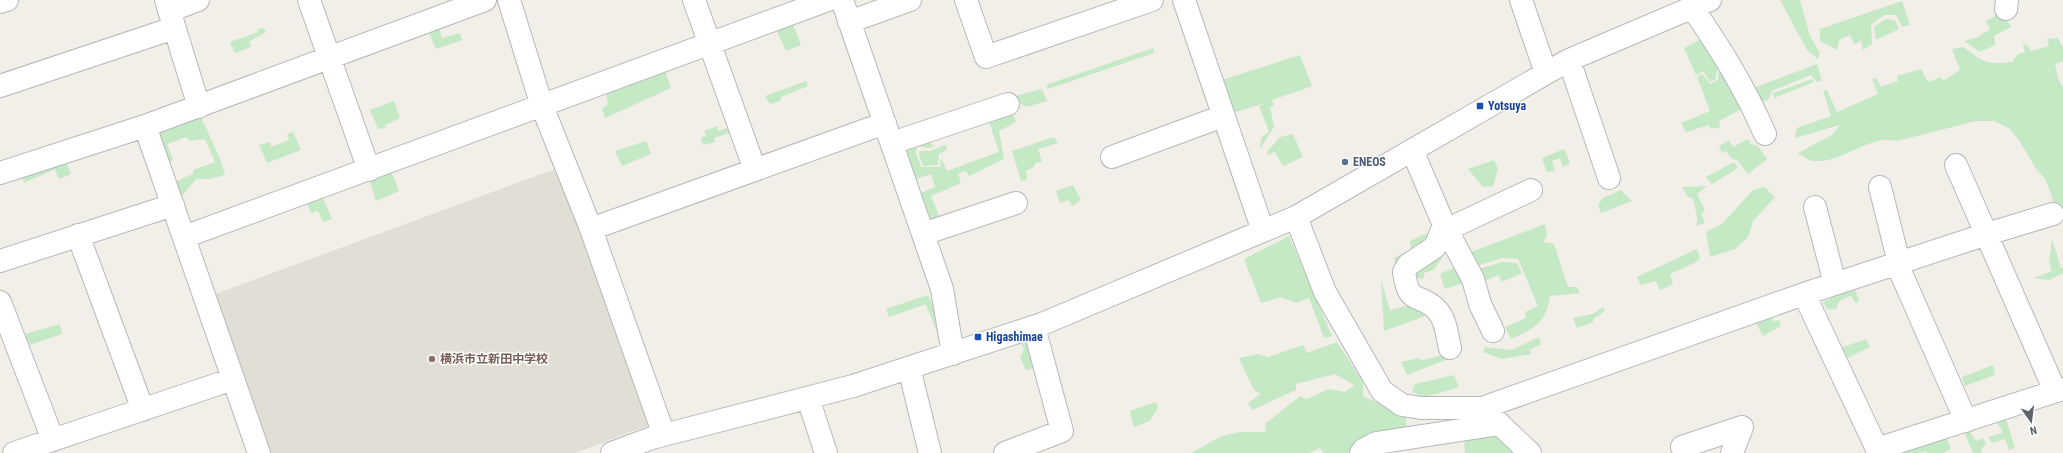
<svg xmlns="http://www.w3.org/2000/svg" width="2063" height="453" font-family="'Roboto Condensed','Noto Sans JP',sans-serif">
  <rect width="100%" height="100%" fill="#f1efe8"/>
  <path fill="#e1ded6" d="M563 166 655 423 575 453H264L210 296Z"/>
  <path fill="#c5e8c5" d="M1780 0H1800L1810 36 1820 53 1818 59 1807 50Z
    M1902 1 1910 25 1902 27 1896 15H1884L1871 25 1872 44 1863 50 1861 41 1854 44 1850 35 1839 40 1837 50 1820 41V29Z
    M1997 11 2002 13 2011 27 1994 36 1995 45 1980 52 1964 41 1976 38 1990 29 1986 21 1994 17Z
    M1886 19 1895 20 1899 29 1876 40 1874 27Z
    M793 24 801 45 786 51 777 31Z
    M264 28 266 32 249 42 251 47 235 53 230 42 258 32V29Z
    M439 28 442 38 460 33 462 40 436 49 429 33Z
    M1704 37 1722 62 1716 74V79L1710 82 1703 71 1696 75 1684 48Z
    M2058 38 2063 48V61L2055 64 2059 81 2063 87V219L2047 223 2055 206 2046 180 2037 170 2020 142 2010 129 1994 121H1976L1897 141C1869 134 1843 163 1814 161 1809 161 1803 156 1798 153L1832 135 1840 125 1795 138 1797 128 1831 116 1823 91 1827 90 1837 112 1878 94 1872 79 1876 78 1881 87 1898 81 1897 76 1921 69 1928 82 1941 77 1943 81 1960 70 1952 49 1963 47C1983 61 1986 66 2012 62L2018 54 2025 52 2023 45 2026 44 2031 51 2049 46 2047 39Z
    M1153 48 1154 53 1048 89 1046 85Z
    M1300 55 1312 86 1272 100 1274 105 1270 107 1274 127 1260 149 1261 138 1269 132 1259 106 1265 103 1233 113 1222 80Z
    M1725 64 1745 107 1719 121 1720 127 1711 129 1709 125 1686 132 1681 123 1710 111 1697 77 1702 74 1710 84 1718 80V74Z
    M1817 64 1822 81 1817 82 1811 75 1772 91 1769 99 1761 103 1754 88Z
    M665 71 671 88 605 118 602 109 608 104 606 94Z
    M1812 79 1814 82 1774 98 1773 93Z
    M806 81 808 86 781 97 780 101 770 104 765 96Z
    M1042 89 1047 101 1026 107 1011 97Z
    M394 101 400 118 385 125 386 128 378 129 370 110Z
    M1011 109 1016 122 999 131 1004 159 969 176 966 171 958 174 961 183 931 196 940 218 931 220 921 193 935 187 931 174 916 179 904 147 926 140 934 146 930 148 917 146 916 153 921 167H940L941 157 947 171 999 152 989 121Z
    M200 115 220 159 225 175 209 179H196L182 196 177 191 174 182 193 174V170L215 162 205 139 190 141 186 137 167 144 173 160 167 163 156 132Z
    M717 126 718 131 731 127 732 132 714 138 715 142 703 145 701 138 706 136 704 131Z
    M293 132 301 150 267 163 259 145 270 142 271 147 289 140 287 134Z
    M1293 134 1303 157 1283 166 1275 152 1268 155 1267 152 1280 137Z
    M1054 137 1058 143 1038 149 1042 161 1034 164V167L1026 171 1027 180 1021 181 1012 151Z
    M1748 139 1751 144 1758 146 1767 159 1748 174 1737 160 1732 159 1726 151 1722 153 1719 146 1729 140 1733 147Z
    M646 141 651 154 622 166 615 151Z
    M945 145 947 150 939 154 938 165 923 166 919 155V151H930Z
    M1564 149 1570 163 1563 167 1560 158 1552 161 1555 171 1547 172 1542 158Z
    M1494 160 1498 169 1493 186 1483 187 1468 169Z
    M66 161 71 174 59 179 55 169 24 183 21 173Z
    M1734 162 1738 168 1712 184 1706 177Z
    M391 171 399 191 376 201 369 179Z
    M1073 185 1081 200 1072 206 1069 200 1060 203 1056 191Z
    M1707 186 1697 194 1705 210 1701 214 1705 223 1697 226V217L1693 198 1688 197 1682 187Z
    M1764 187 1775 197 1753 221 1748 237 1735 249 1710 257 1706 232 1723 223 1753 190Z
    M1621 190 1632 201 1601 213 1598 205 1603 198Z
    M322 196 332 219 323 222 318 211 311 213 307 203Z
    M1431 222 1438 227 1397 274 1394 258 1411 249 1410 241 1434 230Z
    M1545 224 1547 235 1543 242 1554 244 1568 287H1577L1580 293 1550 296C1546 324 1534 328 1511 339L1505 327 1526 318 1525 312 1538 306 1518 259 1502 258 1476 266 1469 253Z
    M1289 236 1332 336 1324 338 1309 298 1296 303 1281 297 1261 303 1244 259Z
    M2052 239 2061 268H2063V273L2049 280 2034 278 2052 271 2049 262Z
    M1448 249 1434 270 1424 273V278L1421 279 1409 274Z
    M1697 249 1700 259 1694 263 1670 274 1673 284 1660 290 1656 281 1641 285 1637 277Z
    M1502 262 1517 263 1522 273 1502 282 1498 275 1481 283 1476 270Z
    M1459 265 1468 281 1445 289 1440 274Z
    M1381 280 1390 310 1415 304 1433 313 1384 331Z
    M1855 289 1859 301 1856 303 1851 296 1839 301 1836 309H1827L1823 302 1847 291Z
    M928 295 933 305 938 335 926 304 889 317 886 309Z
    M1603 307 1605 311 1593 319V322L1577 328 1573 318 1593 314Z
    M1771 316 1774 322 1779 320 1781 326 1763 336 1756 323Z
    M60 324 62 334 30 345 25 334Z
    M1539 337 1541 344 1530 350 1531 354 1502 359 1483 352 1485 347 1512 350Z
    M1866 339 1870 347 1843 360 1838 349Z
    M1034 341 1040 367 1026 370 1020 357 1024 350 1022 344Z
    M1337 342 1363 382V396L1406 417 1407 430 1354 453H1323L1320 448 1309 453H1191L1222 436 1240 432H1266L1265 424 1300 396 1307 399 1329 389 1345 392 1354 385 1335 374 1296 384V390L1252 410 1248 403 1261 394 1254 390 1239 358 1258 354 1268 357 1303 345 1307 353Z
    M1443 355 1450 358 1407 375 1401 362 1420 358V361Z
    M1993 365 1995 375 1965 386 1962 377Z
    M1454 375 1459 387 1422 398 1412 391 1415 384Z
    M1156 402 1158 407 1150 421 1134 427 1130 411Z
    M2006 419 2015 448 2009 450 2005 439 1992 443 1988 437 2003 433 1997 422Z
    M1969 430 1976 441 1983 438 1986 444 1981 449 1982 453H1973L1964 431Z
    M1486 433 1502 437 1518 453H1465L1464 440Z
    M1947 438 1951 449 1943 453H1928L1926 451 1919 453H1894Z"/>
  <g fill="none" stroke-linecap="round" stroke-linejoin="round">
    <g stroke="#b5b8bc" stroke-width="24">
      <path id="minor" d="M166 0 199 107
        M309 0 369 170
        M509 0 542 106 591 229 664 435
        M694 0 755 170
        M842 0 942 289 953 354
        M966 0 986 57 1152 0
        M1184 0 1263 231
        M1521 0 1546 73
        M0 2 7 0
        M1692 7C1721 50 1744 86 1765 134
        M2006 9 2007 0
        M169 11 198 0
        M849 22 910 0
        M1569 60 1609 178
        M0 86 174 28
        M145 126 259 453
        M892 143 1008 104
        M1412 150 1444 225 1473 279 1480 304 1493 331
        M1112 157 1223 116
        M1956 165 2055 391
        M0 173 145 126 485 0
        M1880 187 1899 263
        M1815 207 1835 284
        M1296 217 1325 292 1382 391 1402 405 1421 408H1482L1804 294 1987 234 2053 214
        M1444 225 1435 247 1408 265 1404 272C1409 308 1419 291 1437 310 1446 320 1447 335 1450 348
        M591 229 885 123
        M1446 230 1531 190
        M923 234 1016 203
        M78 235 143 410
        M184 237 828 0
        M0 261 173 205
        M1897 264 1966 421
        M1804 294 1877 449 2063 389
        M0 302 53 440
        M909 368 930 453
        M808 398 826 453
        M1489 414 1530 453
        M1682 447 1742 427 1732 453
        M14 453 233 379
        M612 453 652 438 853 386 1042 324 1296 217 1569 60 1710 0
        M1005 453 1062 431 1034 327
        M1361 453 1363 450 1376 443 1500 424"/>
    </g>
    <use href="#minor" stroke="#fff" stroke-width="22"/>
  </g>
  <g fill="#1a4fb4" stroke="#fff" stroke-width="1.5">
    <rect x="1476" y="102" width="8" height="8" rx="2"/>
    <rect x="974" y="333" width="8" height="8" rx="2"/>
  </g>
  <circle fill="#5c6f8a" stroke="#fff" stroke-width="1.5" cx="1345" cy="162" r="4"/>
  <circle fill="#8d6e63" stroke="#fff" stroke-width="1.5" cx="432" cy="359" r="4"/>
  <g text-anchor="middle" dominant-baseline="central" stroke-width="3" stroke-linejoin="round" paint-order="stroke">
    <g font-size="12" font-weight="bold" fill="#164399" stroke="#fff" text-anchor="start">
      <text x="1488" y="106">Yotsuya</text>
      <text x="986" y="337">Higashimae</text>
    </g>
    <g font-size="12" font-weight="bold" fill="#4e5e75" stroke="#fff" text-anchor="start">
      <text x="1353" y="162">ENEOS</text>
    </g>
    <g font-size="12" font-weight="bold" fill="#785e54" stroke="#fff" text-anchor="start">
      <text x="440" y="359">横浜市立新田中学校</text>
    </g>
  </g>
  <g transform="translate(2031 421) rotate(166)" stroke="#ffffff" stroke-width="3" paint-order="stroke">
  <path d="M0-3L7 15L0 10L-7 15Z" fill="#5f6368"/>
  <text y="-6" font-size="11" font-weight="bold" text-anchor="middle" fill="#5f6368">N</text>
  </g>
</svg>
